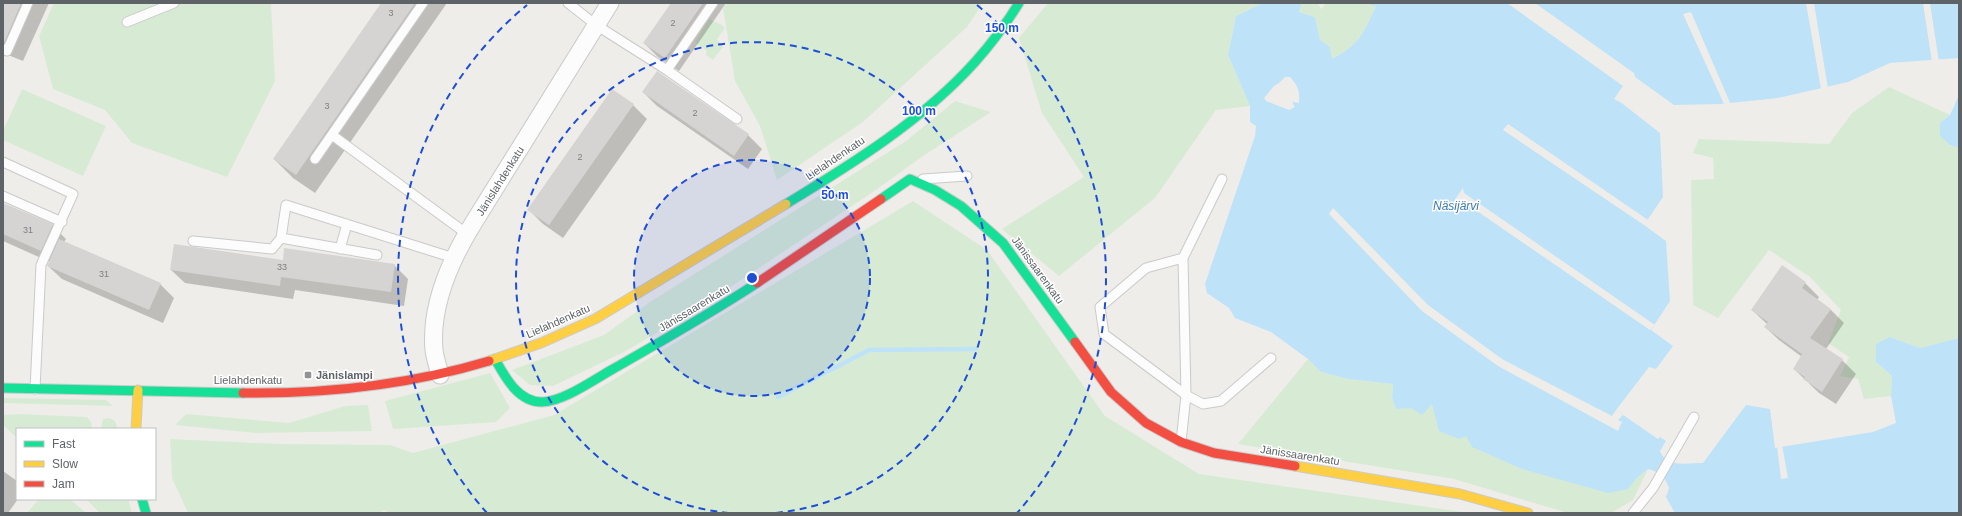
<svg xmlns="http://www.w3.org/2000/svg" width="1962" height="516" font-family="Arial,sans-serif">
  <rect width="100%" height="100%" fill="#efede9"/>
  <path fill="#d7ebd4" d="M54 3H271L275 81 227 177 132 143 105 110 53 89 39 36Z
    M727 3H983L967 27 863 122 777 180 760 126 735 81 723 8Z
    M1048 3H1263L1236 16 1228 55 1250 106 1216 110 1155 198 1059 276 1002 229 1084 177 1042 113 1019 38Z
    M1302 3H1318L1321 9 1326 3H1371L1370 4 1376 6C1363 34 1360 44 1332 59L1330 47 1320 40 1315 17 1299 12Z
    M709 19 722 25 725 28 717 39 723 47 713 60 706 55 707 51 695 43Z
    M1889 87 1950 115 1940 123 1950 145 1959 148V338L1920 348 1890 337 1876 362 1892 376 1891 396 1864 399 1858 379 1840 376 1849 357 1828 343 1841 310 1810 277 1769 250 1718 318 1693 305 1691 180 1714 179 1713 158 1693 153 1699 139 1829 144 1852 113Z
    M22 89 106 126 83 176 3 140V131Z
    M955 101 991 112 923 156 873 192 696 310 624 352 553 386 530 385 512 370 604 335 650 302 906 141Z
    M913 201 987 250 1105 416 1199 474 1470 513H388L385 510 378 513H188L172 478 170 439 280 444 390 445 413 453 554 415Z
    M1308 359 1321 372 1348 379 1393 384 1392 398 1396 409 1432 404 1466 436 1628 489 1638 477 1648 469 1633 500 1611 513H1568L1454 479 1238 444Z
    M490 373 510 408 496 422 393 429 385 401Z
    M3 398 106 400 113 406 3 403Z
    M368 405 372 431 257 433 175 425 186 414 289 423 345 406Z
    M19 414 87 417 91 422 92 429H17V438L3 425V415Z
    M109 418 115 421 118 429H101L103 419Z
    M39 499H70L86 513H27Z
    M86 499H128L132 513H100Z"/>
  <path fill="#bee2f8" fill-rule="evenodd" d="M1263 3H1302L1299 12 1315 17 1320 40 1330 47 1332 59C1360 44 1363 34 1376 6L1370 5 1371 3H1959V58L1890 63 1848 82 1778 98 1720 104 1674 105 1635 77 1619 101 1660 133 1663 197 1644 225 1666 241 1670 301 1651 330 1673 346 1656 369 1649 367 1616 410 1658 439 1660 437 1666 441 1660 451C1666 468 1688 463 1703 463L1746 405 1770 409 1775 448 1873 432 1896 423 1891 396 1892 376 1876 362V344L1890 337 1920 348 1959 338V513H1675L1666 497 1669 488C1665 477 1660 472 1648 469L1638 477 1628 489 1608 493 1522 469 1472 447 1466 436 1459 439 1439 431 1432 404 1422 415 1411 408 1396 409 1392 398 1393 384 1348 379 1321 372 1308 359 1271 332 1235 318 1229 308 1207 293 1205 284 1255 136 1256 126 1250 122V106L1228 55 1236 16ZM1285 77H1290C1298 86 1300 91 1299 103L1292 102 1295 107 1289 110 1266 101 1264 98 1274 86 1279 83Z
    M1959 95V148L1950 145 1940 136V123L1950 115Z"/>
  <path fill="#efede9" d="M1507 3H1535L1634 73 1636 80 1620 102 1614 99 1623 86Z
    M1806 3H1814L1828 89H1821Z
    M1923 3H1930L1939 62H1932Z
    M1691 12 1731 105 1724 104 1683 14Z
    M1508 124 1648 220 1644 225 1503 130Z
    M1463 188 1464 193 1655 325 1650 330 1461 200 1454 201Z
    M1333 208 1428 305 1502 359 1612 416 1616 410 1623 415 1618 420 1622 422 1618 431 1498 366 1422 311 1329 214Z
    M1782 445 1788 478 1781 479 1777 446Z"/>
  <path fill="#0003" d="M3 3H49L23 61 3 53Z
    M382 3H447L315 193 293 178 274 159Z
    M672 3H726L679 71 658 57 644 43Z
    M643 92 748 135 762 149 748 169 657 106Z
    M633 105 647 119 563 238 543 224 529 210Z
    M3 204 52 225 66 239 64 242 160 284 174 298 163 323 62 279 48 266 50 262 3 241Z
    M283 261 394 265 408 279 404 306 295 290 293 299 185 283 171 270Z
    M1782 267 1805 283 1819 297 1817 300 1831 310 1844 323 1826 349 1842 360 1856 374 1836 404 1819 393 1794 369 1802 357 1779 340 1765 327 1767 324 1752 310Z
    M3 471 17 481 18 499 8 513H3Z"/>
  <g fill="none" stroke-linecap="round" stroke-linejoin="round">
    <path stroke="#bee2f8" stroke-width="4.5" d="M778 397 869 350 976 349"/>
  </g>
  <path fill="#d6d4d2" d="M3 3H21L4 43H3Z
    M381 3H415L296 175 273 159Z
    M671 3H703L665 58 643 43Z
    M657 71 749 134 734 156 642 92Z
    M612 89 634 104 549 225 527 210Z
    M3 203 53 224 41 251 3 234Z
    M59 239 161 283 149 310 47 266Z
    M174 244 283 260 284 248 395 264 391 292 281 277 280 286 170 270Z
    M1782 265 1806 282 1802 288 1831 309 1810 338 1843 359 1822 392 1803 379 1805 377 1793 369 1802 354 1764 327 1768 322 1751 310Z"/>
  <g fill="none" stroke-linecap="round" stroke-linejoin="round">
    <g stroke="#cacaca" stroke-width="11">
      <path id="lane" d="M568 3 596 25 667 70 737 119
        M127 22 174 3
        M3 49 7 51 28 3
        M667 70 713 3
        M332 135 467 234
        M315 159 423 3
        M3 162 73 194 41 265 35 389
        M923 179 967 176
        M3 196 62 222
        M281 238 377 255
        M193 241 272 249 281 238 286 205 454 258
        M340 249 347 224
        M1183 258 1146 268 1100 307 1104 334 1186 395 1203 404 1221 401 1271 358
        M1181 442 1186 395 1183 258 1222 179
        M1633 513 1653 488 1694 417"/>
    </g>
    <g stroke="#cacaca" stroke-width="19">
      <path id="street" d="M440 375C438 367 435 358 434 350 430 305 451 259 474 222L610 3"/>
    </g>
    <g stroke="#cbcbcb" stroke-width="11">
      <path id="fast" d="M881 199 910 179 935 190 961 206 1003 243 1075 342
        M786 204C852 164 923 120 975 62 992 43 1006 24 1019 3
        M495 359C505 377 518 402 542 402 563 402 595 379 613 369 662 341 710 314 757 283
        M3 388 243 393
        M142 499 146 513"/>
    </g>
    <g stroke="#cbcbcb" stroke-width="11">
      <path id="slow" d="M489 361 541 343 595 319 786 204
        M136 429 138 390
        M1295 466 1460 494 1528 513"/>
    </g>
    <g stroke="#cbcbcb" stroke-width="11">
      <path id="jam" d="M757 283 881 199
        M1075 342 1111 392 1146 423 1181 442 1214 453 1295 466
        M243 393C326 394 409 385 489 361"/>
    </g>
    <use href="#lane" stroke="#fdfcfc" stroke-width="9"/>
    <use href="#street" stroke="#fdfcfc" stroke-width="17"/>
    <use href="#fast" stroke="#16e098" stroke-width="9"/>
    <use href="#slow" stroke="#ffcf43" stroke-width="9"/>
    <use href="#jam" stroke="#f24e42" stroke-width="9"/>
  </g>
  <circle cx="752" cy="278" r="118" fill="#1d4ed8" fill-opacity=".12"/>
  <g fill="none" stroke="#1d4ed8" stroke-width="2" stroke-dasharray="7 5">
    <circle cx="752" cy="278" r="118"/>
    <path d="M729 513A236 236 0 1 1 775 513"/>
    <path d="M487 513A354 354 0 0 1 527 5M977 5A354 354 0 0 1 1017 513"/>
  </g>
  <rect fill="#919395" stroke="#fff" stroke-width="1.5" x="304" y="371" width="8" height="8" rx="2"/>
  <g text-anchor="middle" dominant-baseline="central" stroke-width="3" stroke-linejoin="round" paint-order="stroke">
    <g font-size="9" fill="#7d8084">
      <text x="391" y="13">3</text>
      <text x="673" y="23">2</text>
      <text x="327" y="106">3</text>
      <text x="695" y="113">2</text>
      <text x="580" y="157">2</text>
      <text x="28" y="230">31</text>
      <text x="282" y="267">33</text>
      <text x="104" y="274">31</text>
    </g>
    <g font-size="11" fill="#5e6368" stroke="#fff">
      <text transform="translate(835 158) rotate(-34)">Lielahdenkatu</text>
      <text transform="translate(500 181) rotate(-58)">Jänislahdenkatu</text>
      <text transform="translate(1038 270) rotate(54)">Jänissaarenkatu</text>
      <text transform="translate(694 308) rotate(-31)">Jänissaarenkatu</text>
      <text transform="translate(558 321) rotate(-24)">Lielahdenkatu</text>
      <text x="248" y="380">Lielahdenkatu</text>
      <text transform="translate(1300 455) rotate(9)">Jänissaarenkatu</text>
    </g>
    <g font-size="11" font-weight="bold" fill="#5e6368" stroke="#fff" text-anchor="start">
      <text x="316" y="375">Jänislampi</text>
    </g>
    <g font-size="12" font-style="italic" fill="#3a7ab1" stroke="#fff">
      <text x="1456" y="206">Näsijärvi</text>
    </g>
  </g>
  <circle cx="752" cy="278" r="6" fill="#1d4ed8" stroke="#fff" stroke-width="2"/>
  <g font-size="12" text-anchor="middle" font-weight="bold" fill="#1d4ed8" stroke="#fff" stroke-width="3" stroke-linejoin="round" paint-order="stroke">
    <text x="1002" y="32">150 m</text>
    <text x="919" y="115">100 m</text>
    <text x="835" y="199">50 m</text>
  </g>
  <rect width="1962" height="516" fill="none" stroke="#5e6368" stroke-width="8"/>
  <rect x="16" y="428" width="140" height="72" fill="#ffffff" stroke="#bfc1c3"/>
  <rect x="24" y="441" width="20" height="6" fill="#16e098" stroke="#bfc1c3"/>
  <text x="52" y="448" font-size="12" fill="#5e6368">Fast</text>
  <rect x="24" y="461" width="20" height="6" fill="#ffcf43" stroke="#bfc1c3"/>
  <text x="52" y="468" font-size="12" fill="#5e6368">Slow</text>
  <rect x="24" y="481" width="20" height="6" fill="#f24e42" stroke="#bfc1c3"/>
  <text x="52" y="488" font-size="12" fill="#5e6368">Jam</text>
</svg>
